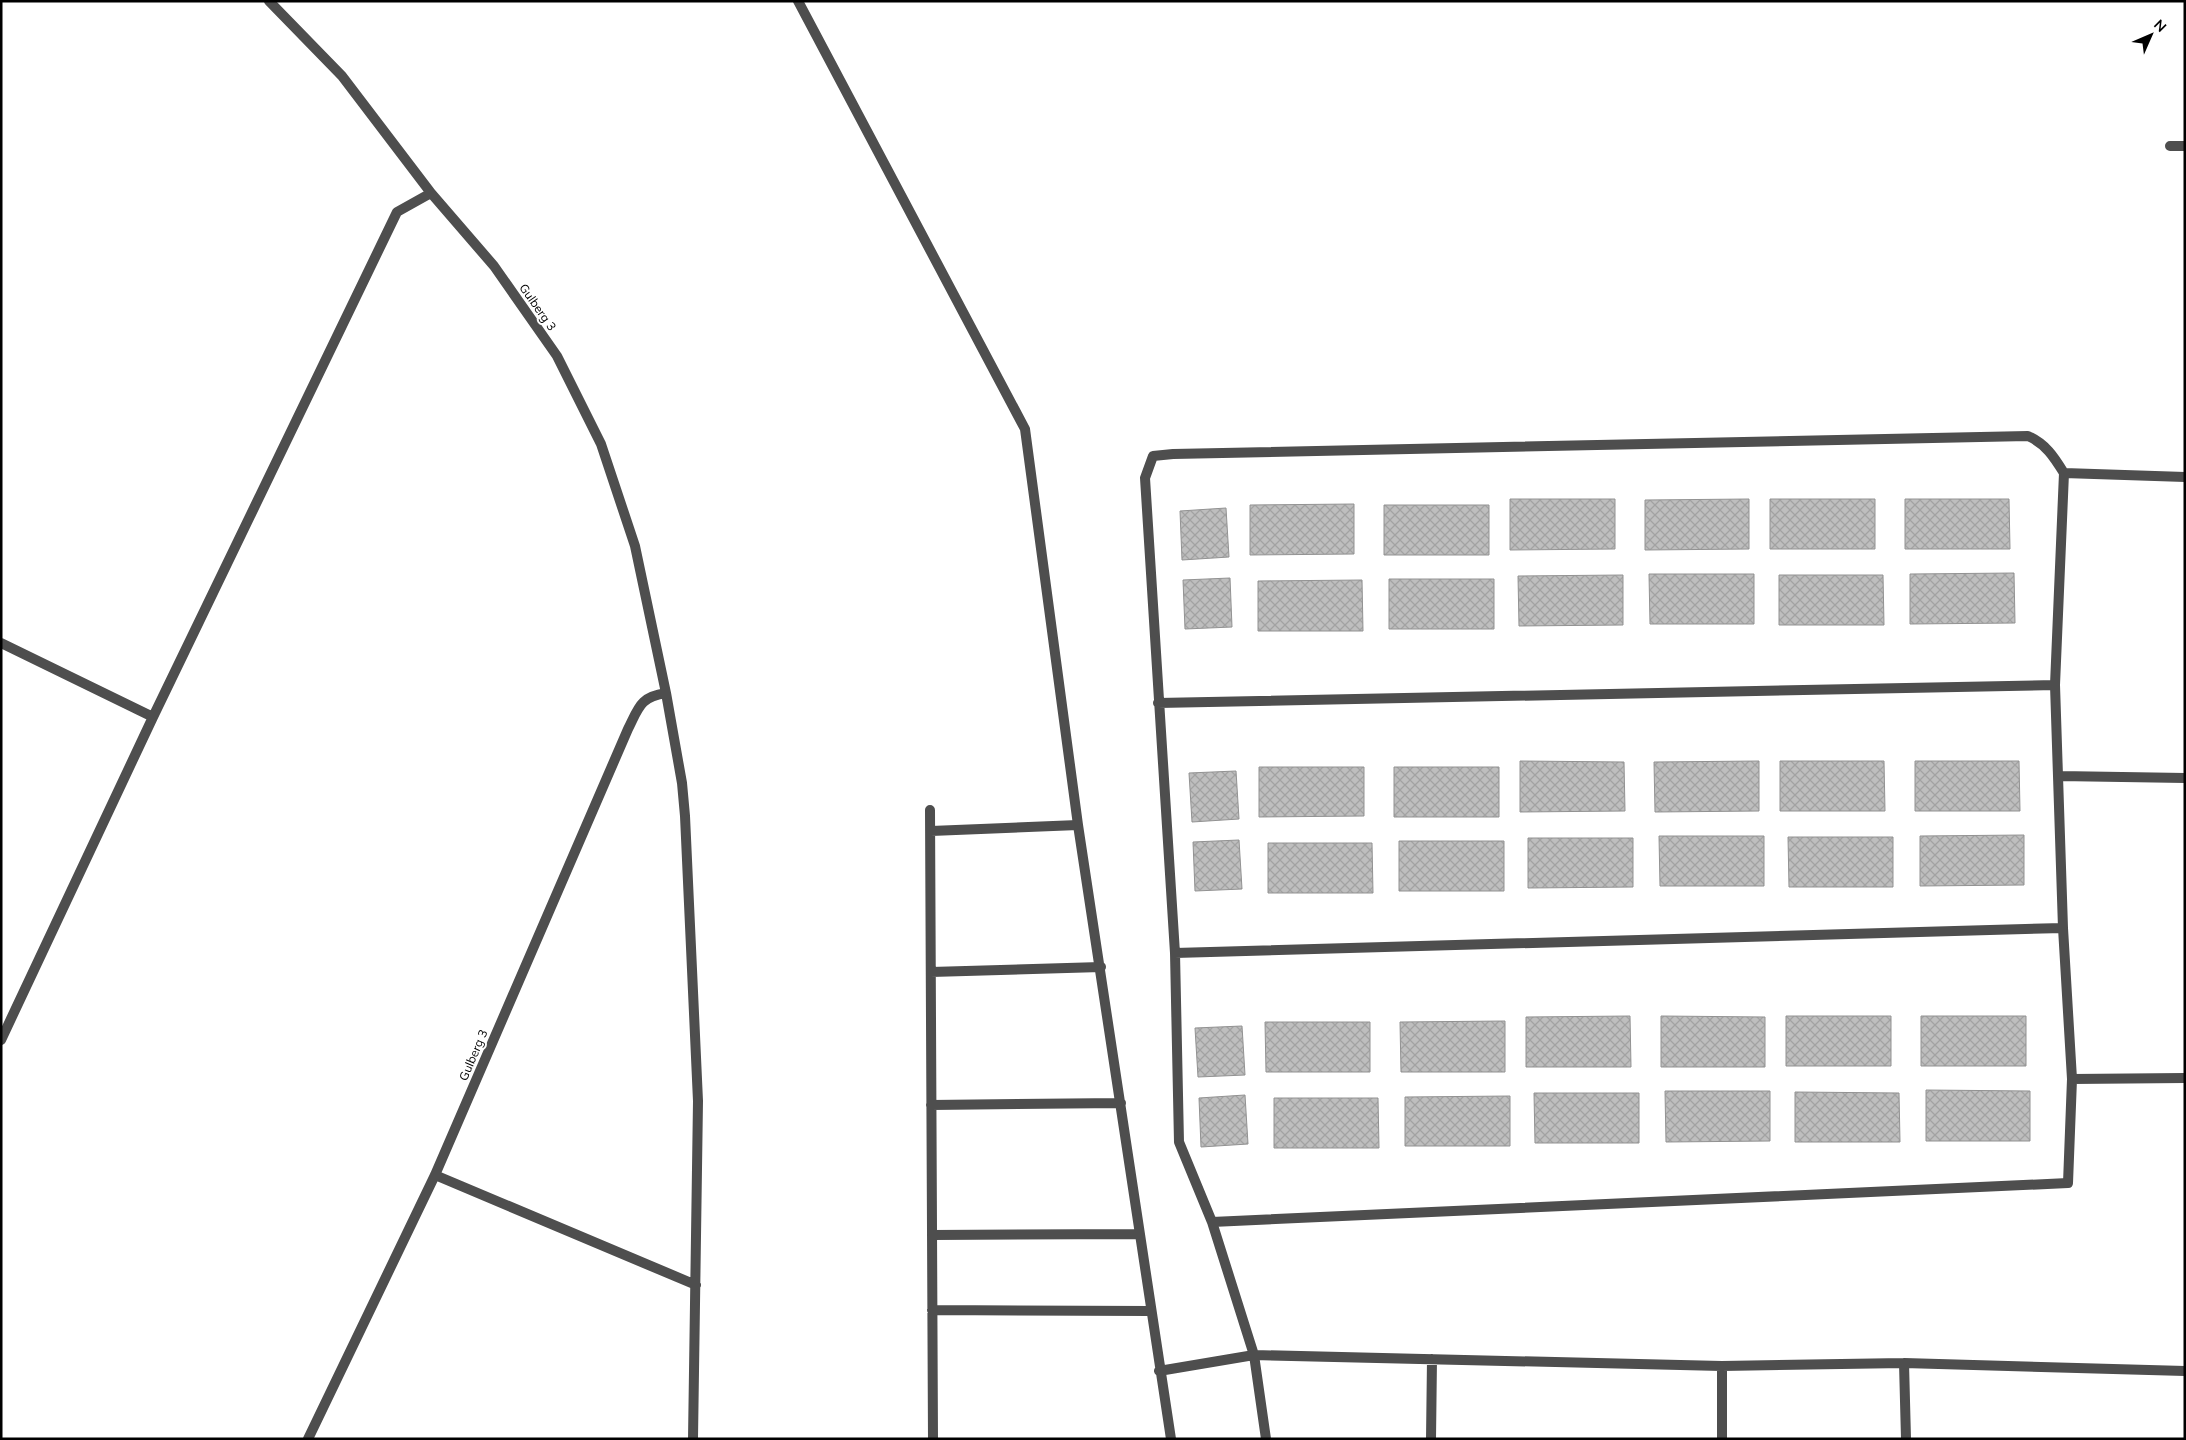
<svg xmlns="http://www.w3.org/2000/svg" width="2186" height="1440" font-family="Mulish,sans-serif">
  <defs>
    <pattern id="building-cross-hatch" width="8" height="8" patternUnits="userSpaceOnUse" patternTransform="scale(1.25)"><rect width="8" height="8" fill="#bebebe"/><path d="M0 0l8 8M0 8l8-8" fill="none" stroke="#a2a2a2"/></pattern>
  </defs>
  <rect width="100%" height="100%" fill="#fff"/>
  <path fill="url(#building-cross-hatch)" stroke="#929292" d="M1510 499H1615V549L1510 550Z
    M1749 499V549L1645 550V500Z
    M1770 499H1875V549H1770Z
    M1905 499H2009L2010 549H1905Z
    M1354 504V554L1250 555V505Z
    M1384 505H1489V555H1384Z
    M1226 508 1229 557 1182 560 1180 511Z
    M2014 573 2015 623 1910 624V574Z
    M1649 574H1754V624H1650Z
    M1623 575V625L1519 626 1518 576Z
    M1779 575H1883L1884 625H1779Z
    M1230 578 1232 627 1185 629 1183 580Z
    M1389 579H1494V629H1389Z
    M1362 580 1363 631H1258V581Z
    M1520 761 1624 762 1625 811 1520 812Z
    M1759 761V811L1655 812 1654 762Z
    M1780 761H1884L1885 811H1780Z
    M1915 761H2019L2020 811H1915Z
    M1259 767H1364V816L1259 817Z
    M1394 767H1499V817H1394Z
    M1236 771 1239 819 1192 822 1189 773Z
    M2024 835V885L1920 886V836Z
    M1659 836H1764V886H1660Z
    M1788 837H1893V887H1789Z
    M1528 838H1633V887L1528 888Z
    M1239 840 1242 889 1195 891 1193 842Z
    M1399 841H1504V891H1399Z
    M1268 843H1372L1373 893H1268Z
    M1630 1016 1631 1067H1526V1017Z
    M1661 1016 1765 1017V1067H1661Z
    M1786 1016H1891V1066H1786Z
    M1921 1016H2026V1066H1921Z
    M1505 1021V1072H1401L1400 1022Z
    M1265 1022H1370V1072H1266Z
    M1242 1026 1245 1075 1198 1077 1195 1028Z
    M1926 1090 2030 1091V1141H1926Z
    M1665 1091H1770V1141L1666 1142Z
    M1795 1092 1899 1093 1900 1142H1795Z
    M1534 1093H1639V1143H1535Z
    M1245 1095 1248 1144 1201 1147 1199 1098Z
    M1510 1096V1146H1405V1097Z
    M1274 1098H1378L1379 1148H1274Z"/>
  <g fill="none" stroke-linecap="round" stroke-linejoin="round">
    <path stroke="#4e4e4e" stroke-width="10" d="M269 1 342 76 431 193 494 266 557 356 601 444 635 546 666 693 682 783 685 816 698 1101 693 1439
      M798 1 1025 429 1078 825 1171 1439
      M2170 146H2185
      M2064 473 2185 477
      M1 643 153 717
      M1158 703 2055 685
      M2059 776 2185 778
      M930 810 933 1439
      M931 831 1078 825
      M1175 953 2063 928
      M931 972 1101 967
      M1 1040 153 717 397 212 431 193
      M2072 1079 2185 1078
      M931 1105 1121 1103
      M435 1175 696 1285
      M1212 1222 2068 1183 2072 1079 2063 928 2055 685 2064 473C2054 457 2046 444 2028 436L1173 454 1153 456 1145 478 1175 953 1179 1142 1212 1222 1254 1355 1266 1439
      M932 1235 1139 1234
      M932 1310 1150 1311
      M1904 1363 1906 1439
      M1722 1366V1439
      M1159 1371 1254 1355 1722 1366 1904 1363 2185 1371
      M308 1439 435 1175 628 729C639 707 640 697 666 693
      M1431 1439 1432 1359"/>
  </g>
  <g text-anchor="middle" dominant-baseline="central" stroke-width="4" stroke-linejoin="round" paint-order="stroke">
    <g font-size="12" fill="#000" stroke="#fff">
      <text transform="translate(538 307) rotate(55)">Gulberg 3</text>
      <text transform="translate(473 1055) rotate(-67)">Gulberg 3</text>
    </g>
  </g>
  <rect width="2186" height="1440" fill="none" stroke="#000000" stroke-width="5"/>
  <g transform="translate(2151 35) rotate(45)" stroke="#ffffff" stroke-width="4" paint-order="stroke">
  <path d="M0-4L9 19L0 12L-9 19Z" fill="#000000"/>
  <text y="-8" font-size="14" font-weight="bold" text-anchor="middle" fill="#000000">N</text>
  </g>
</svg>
